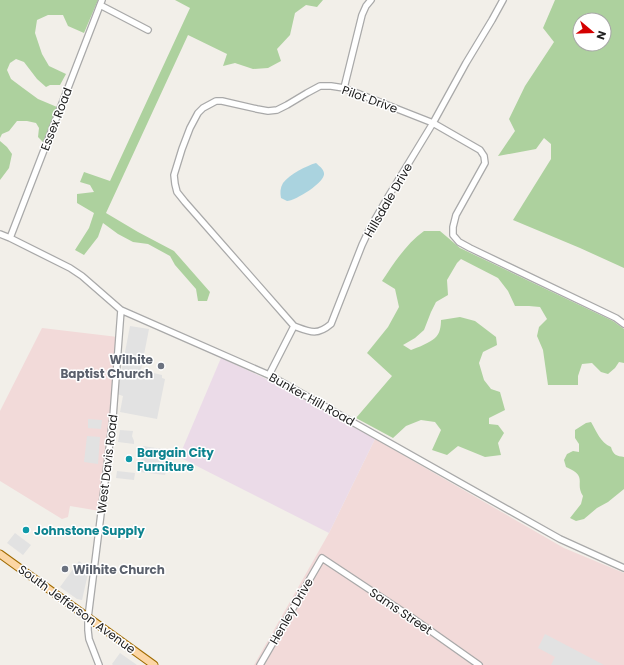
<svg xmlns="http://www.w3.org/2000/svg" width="624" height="665" font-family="Poppins,sans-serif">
  <rect width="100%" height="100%" fill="#f2efe9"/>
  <path fill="#f2dad9" d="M42 328 118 337 113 397 100 511 70 506 68 517 62 519 0 481V411Z
    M375 439 564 548 624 573V665H254L329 533Z"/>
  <path fill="#ebdbe8" d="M221 358 275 383 375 439 329 533 179 457Z"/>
  <path fill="#add19e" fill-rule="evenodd" d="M0 0H98L84 33 68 26 63 15H48L37 20 35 33 42 54 49 66 66 74 60 85H50L46 87 37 79 24 62 16 59 10 63 7 70 11 79 23 88 38 99 57 107 43 142 38 137 39 128 36 123 27 121H17L9 131 2 134 0 138Z
    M175 0H323L317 7 306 5 295 13 290 35 277 49 281 61 268 68 253 69 235 63 223 66 227 54 188 35 106 213 138 232 174 251 210 292 207 301H198L196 289 175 265 170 256 148 244 133 242 118 234 103 223 98 237 84 255 75 250 89 228 94 213 77 203V194L94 192 90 185 80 182 84 172 110 181 190 8Z
    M555 0H624V268L580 248 513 220 551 159V144L544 138 536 149 498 156 515 131 509 119 525 86 554 42 543 28ZM580 20H604V44H580Z
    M0 141 7 147 12 154 9 168 0 180Z
    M424 231H440L460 248 613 321 624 329V363L619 362 615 368 608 374 601 372 592 363 582 364 578 376V385H548L543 350 537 336 539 327 547 319 540 307 529 306H515L508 291 498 278 461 259 457 263 447 280 448 295 436 302 431 312 424 330 415 338 403 345 411 350C417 348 431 342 435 338 440 334 441 326 441 320L460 317 475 321 496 337 497 345 483 352 479 363 484 380 491 389 500 392 505 410 489 418V424L498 425 504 433 498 443 501 455 485 457 458 446 447 455 432 450 441 430 435 422 421 420 406 426 393 438 356 418 392 376 367 353 388 327 399 307 395 289 382 281C394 263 406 244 424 231Z
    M591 422C597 432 600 442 611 447 613 455 617 456 624 457V489L608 502 597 508 584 519 576 521 570 518 581 504 583 496C574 482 589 477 566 467L564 460 567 454 573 451 579 452V444L575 438V430L586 423Z"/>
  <path fill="#e2e2e2" d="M130 326 149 329 141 370 162 375V378L165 379 157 419 120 412 123 396 117 394Z
    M88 419 102 420 101 429 88 428Z
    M120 430 133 431 132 436 134 441V444L118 442Z
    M87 436 100 437 98 464 84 462Z
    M143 446 162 449 171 455 165 475 140 472Z
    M117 471 135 473 134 480 116 478Z
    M15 533 31 545 23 555 7 543Z
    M79 561 83 564 90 565 82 600 77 599 60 587Z
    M545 634 604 665H551L555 657 538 648Z
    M120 653 137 665H113L112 664Z"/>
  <path fill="#aad3df" d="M316 163C319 166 323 168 324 173 326 182 295 201 287 201 285 200 283 199 281 198 280 193 280 188 283 183 290 174 306 166 316 163Z"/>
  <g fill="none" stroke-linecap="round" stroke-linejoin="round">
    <g stroke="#a9a9a9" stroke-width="8">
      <path id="minor" d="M100 5 148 30
        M344 88 362 15 366 6 371 0
        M0 234 10 238 70 268 82 276 121 310 269 375 560 539 624 568
        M10 238 102 0
        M294 326 185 202 177 192 175 184 174 175 182 149 190 128 198 113 203 108 216 101H222L257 109 268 111 277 110 287 105 307 93 320 86H331L344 88 433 123 480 150 484 156 485 163 456 215 453 227V235L459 242 470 248 616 318 624 324
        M269 375 294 326C310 332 317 336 331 324L362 245 370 228 388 197 433 123 466 63 492 20 503 0
        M99 665 89 639 88 630V618L113 417 121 310
        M260 665 322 558 411 617 479 665"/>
    </g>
    <g stroke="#a06b00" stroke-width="9">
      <path id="major" d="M0 554 154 665"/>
    </g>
    <use href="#minor" stroke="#fff" stroke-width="5.5"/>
    <use href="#major" stroke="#fcd6a4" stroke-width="7"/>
  </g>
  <g fill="#6b7280" stroke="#fff" stroke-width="1.5">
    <circle cx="161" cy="366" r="4"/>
    <circle cx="65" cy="569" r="4"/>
  </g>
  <g fill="#0f9aa8" stroke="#fff" stroke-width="1.5">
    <circle cx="129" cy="459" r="4"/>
    <circle cx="26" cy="530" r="4"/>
  </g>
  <g text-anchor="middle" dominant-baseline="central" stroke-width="3" stroke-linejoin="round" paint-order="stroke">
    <g font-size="12" fill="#222" stroke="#fff">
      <text transform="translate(370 99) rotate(20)">Pilot Drive</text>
      <text transform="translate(56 119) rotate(-69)">Essex Road</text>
      <text transform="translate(388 200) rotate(-60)">Hillsdale Drive</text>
      <text transform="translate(312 399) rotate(29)">Bunker Hill Road</text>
      <text transform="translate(107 464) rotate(-83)">West Davis Road</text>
      <text transform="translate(77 609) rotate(36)">South Jefferson Avenue</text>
      <text transform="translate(291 611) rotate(-60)">Henley Drive</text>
      <text transform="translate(401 611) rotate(34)">Sams Street</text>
    </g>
    <g font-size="12" font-weight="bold" fill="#5b616d" stroke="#fff" text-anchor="end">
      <text x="153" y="359">Wilhite<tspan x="153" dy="14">Baptist Church</tspan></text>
      <text x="73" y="569" text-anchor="start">Wilhite Church</text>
    </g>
    <g font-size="12" font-weight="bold" fill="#0d838f" stroke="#fff" text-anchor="start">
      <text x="137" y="452">Bargain City<tspan x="137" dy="14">Furniture</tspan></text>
      <text x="34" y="530">Johnstone Supply</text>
    </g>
  </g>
  <g transform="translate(592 32) rotate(109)"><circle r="19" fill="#ffffff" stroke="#a7a7a7"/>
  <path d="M0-3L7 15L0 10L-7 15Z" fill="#d40000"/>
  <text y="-6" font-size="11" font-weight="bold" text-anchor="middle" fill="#222222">N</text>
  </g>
</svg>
